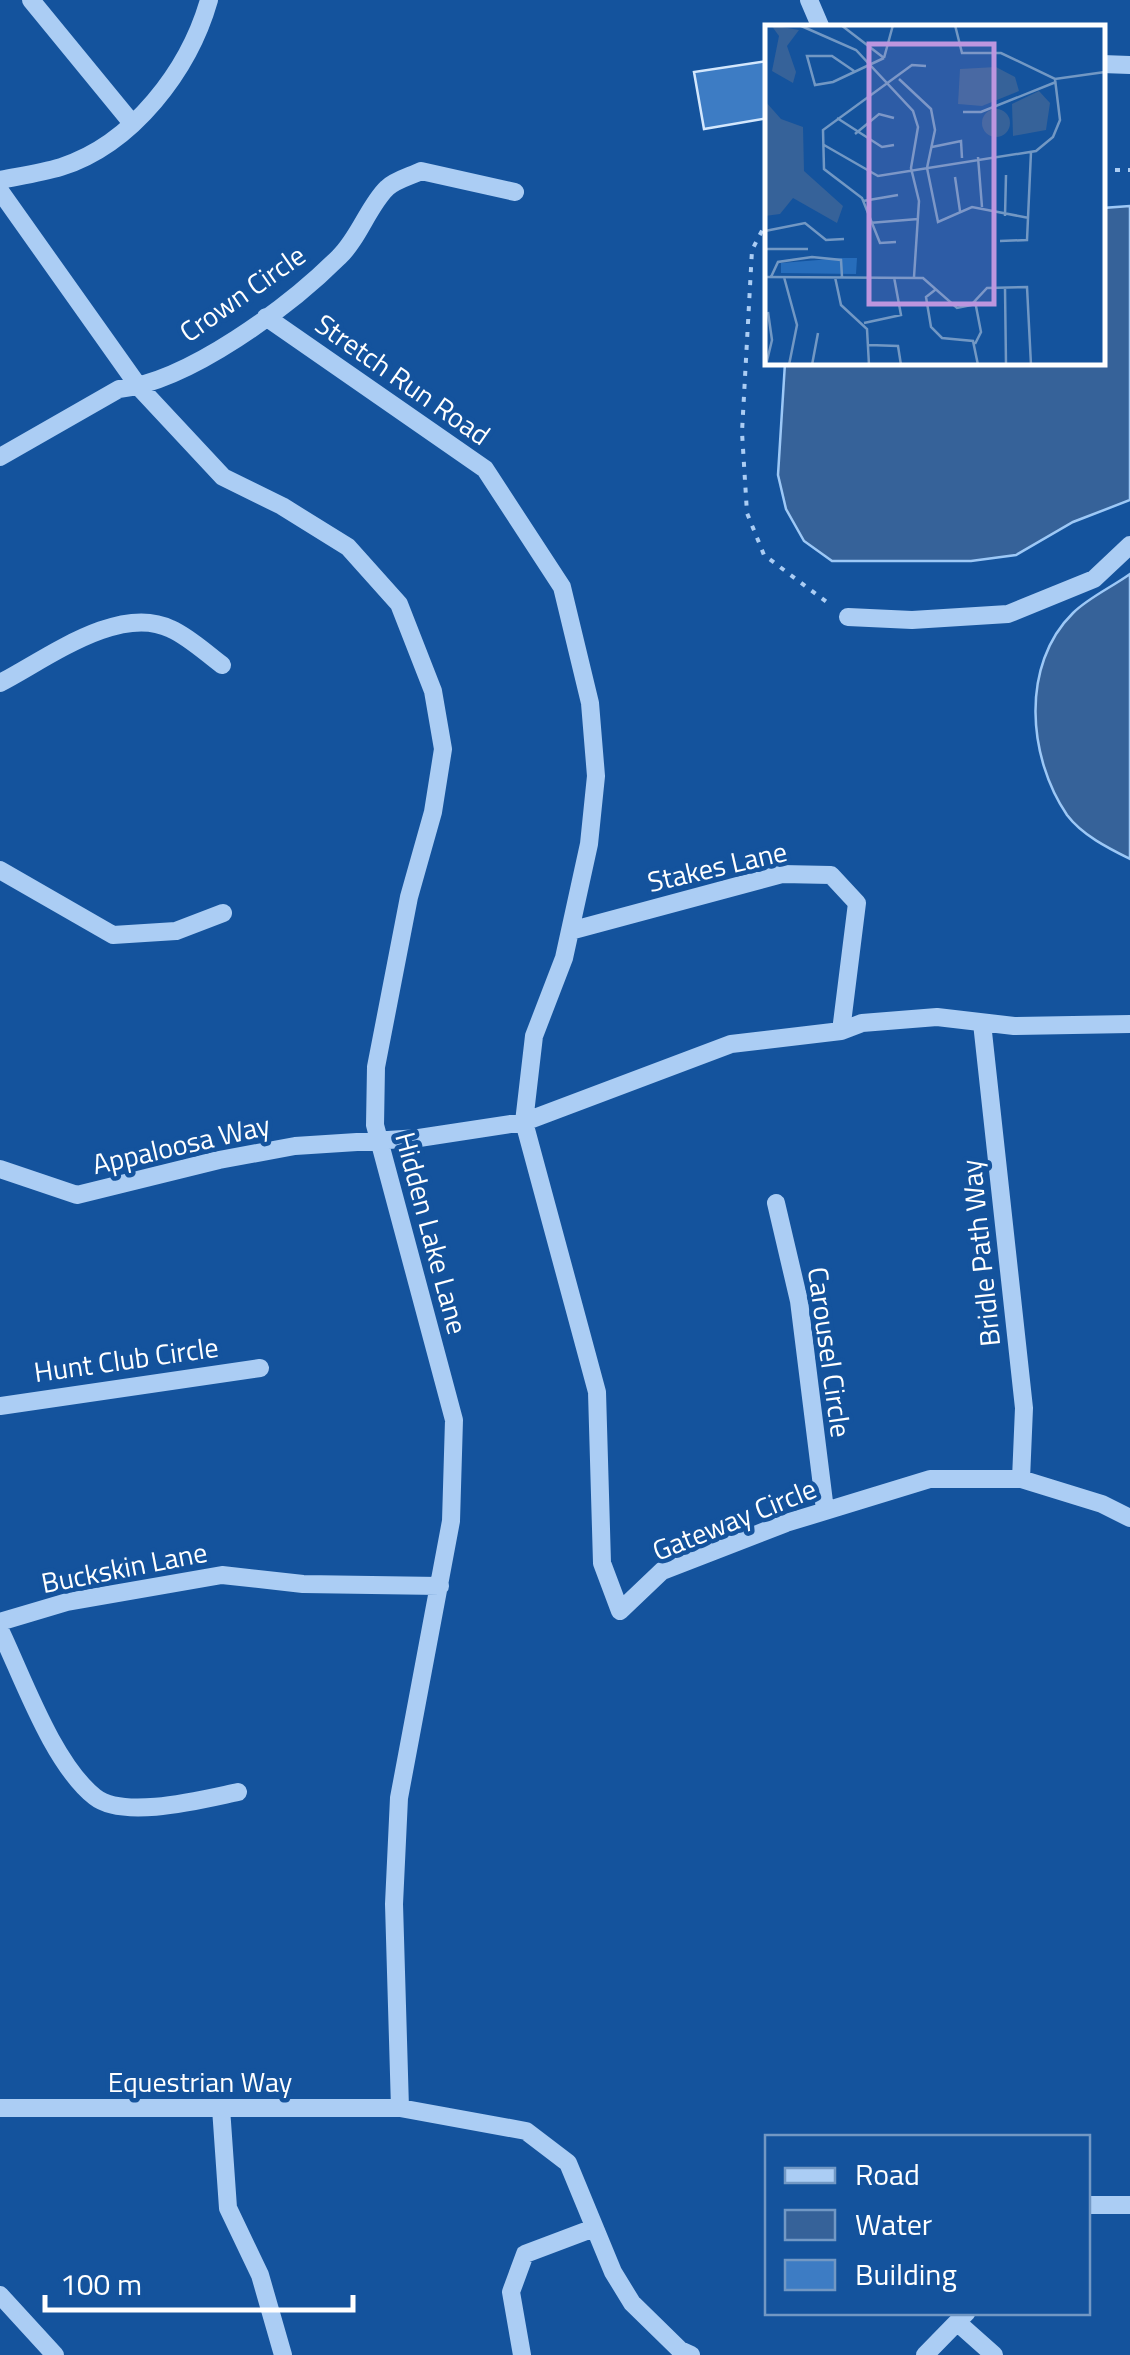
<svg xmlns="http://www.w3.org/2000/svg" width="1130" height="2355" font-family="'Titillium Web',sans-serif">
  <rect width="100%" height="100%" fill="#14539d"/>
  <path fill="#366299" stroke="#9dc8f6" stroke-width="2.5" d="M1130 206V500L1073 522 1016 555 971 561H832L804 541 786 509 778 475 785 363 1102 362 1103 208Z
    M1130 574V859C1108 848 1082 835 1067 815 1028 758 1020 665 1073 613 1088 598 1112 587 1130 574Z"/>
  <path fill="#3d7cc4" stroke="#d3e7fd" stroke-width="2.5" d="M768 61V118L704 129 694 72Z"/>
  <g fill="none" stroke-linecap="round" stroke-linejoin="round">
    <path stroke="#abcdf4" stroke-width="4" stroke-dasharray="5 8" stroke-linecap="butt" d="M1102 170H1130
      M768 219 752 250 742 432 747 513 764 555 832 606"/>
    <path stroke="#abcdf4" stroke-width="18" d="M31 0 131 122
      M809 0 821 28
      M1102 64 1130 65
      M0 180C20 176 41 173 61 167 133 144 189 70 209 0
      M0 191 139 387 223 477 282 506 348 547 399 604 433 691 443 749 433 812 409 897 376 1067 375 1125 454 1420 451 1521 399 1798 394 1904 400 2108
      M266 317 485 469 562 587 590 703 596 776 589 844 564 958 534 1036 524 1122 597 1392 602 1563 620 1611 662 1571 786 1523 930 1479H1021L1102 1504 1130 1518
      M0 457 119 389C188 382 290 306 339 257 359 238 369 205 387 188 395 180 411 176 421 171L515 192
      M848 617 912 620 1008 614 1094 579 1130 545
      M0 683C45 660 119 603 171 629 189 637 206 653 222 665
      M0 870 113 935 176 931 223 913
      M570 931 782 874 831 875 857 903 841 1031
      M982 1023 1024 1408 1021 1479
      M0 1169 77 1195 219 1160 295 1146 419 1138 524 1122 731 1044 841 1031 862 1023 937 1017 1014 1026 1130 1024
      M776 1203 799 1301 825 1510
      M0 1406 260 1368
      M0 1622 67 1602 222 1575 303 1584 440 1586
      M0 1630C23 1678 53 1764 95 1797 124 1820 204 1799 238 1792
      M0 2108H400L526 2131 568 2163 613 2272 632 2303 680 2350 691 2355
      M221 2108 228 2208 260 2275 283 2355
      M1088 2205H1130
      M0 2295 55 2355
      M958 2323 994 2355
      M522 2355 511 2292 525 2254 594 2228
      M925 2355 967 2312"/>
  </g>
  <g text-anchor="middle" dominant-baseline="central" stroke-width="9" stroke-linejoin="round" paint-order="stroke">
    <g font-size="28" fill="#fff" stroke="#14539d">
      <text transform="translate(242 293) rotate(-35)">Crown Circle</text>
      <text transform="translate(403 379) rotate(35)">Stretch Run Road</text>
      <text transform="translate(717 866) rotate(-13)">Stakes Lane</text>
      <text transform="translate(181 1144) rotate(-13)">Appaloosa Way</text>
      <text transform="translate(432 1233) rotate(75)">Hidden Lake Lane</text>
      <text transform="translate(980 1253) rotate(-96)">Bridle Path Way</text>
      <text transform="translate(830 1352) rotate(82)">Carousel Circle</text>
      <text transform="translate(126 1359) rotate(-8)">Hunt Club Circle</text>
      <text transform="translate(734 1519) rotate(-22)">Gateway Circle</text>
      <text transform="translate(124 1567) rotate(-11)">Buckskin Lane</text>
      <text x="200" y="2081">Equestrian Way</text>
    </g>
  </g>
  <g transform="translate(765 25)">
    <rect width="340" height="340" fill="#14539d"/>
    <path d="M78 233H92L91 249 16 248V238Z" fill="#276dbb"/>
    <path d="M6 0 34 5 22 21 31 47 28 58 7 46 14 11ZM231 42 250 52 254 66 217 81 193 79 195 44ZM274 66 285 78 281 105 248 111 247 79ZM0 76 16 94 38 102 39 146 78 181 72 198 28 173 15 189 0 191ZM217 98a14 14 0 1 1 28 0a14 14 0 1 1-28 0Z" fill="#366299"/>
    <path fill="none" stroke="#7298c4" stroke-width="2.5" d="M34 0 91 25 148 86 153 102 146 143 154 176 149 252M76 0 119 33M190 0 197 28H236L290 54 340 47M119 33 128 0M89 46 67 31H42L50 60 68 57 119 33M134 54 166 84 170 105 162 143 173 197 207 182 264 193M198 87H216L291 57M72 93 117 122 129 120M90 109 114 89 129 93M59 120 113 151 271 126 288 112 295 95 290 54M167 122 196 116 197 133M213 132 217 182M190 152 195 186M98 176 133 170M240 191 241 150M104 198 153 194M0 206 40 198 61 215 79 214M235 216 262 215 266 127M131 217 115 218 97 173 59 144 58 105 147 40 161 41M0 224H43M0 252 158 253 192 283 206 280 222 263 262 262 266 340M6 252 13 237 47 232 76 235 77 252M19 252 32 300 24 340M70 252 76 280 102 304 104 340M240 263 241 340M170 265 161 272 166 302 177 313 208 316 213 340M210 276 216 307 210 319M99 298 136 290 129 252M104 320 133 321 136 340M1 340 7 315 3 287M47 340 53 308"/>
    <path fill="#bd96df" fill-opacity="0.15" stroke="#bd96df" stroke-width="5" d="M104 19H229V279H104Z"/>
    <rect width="340" height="340" fill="none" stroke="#fff" stroke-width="5"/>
  </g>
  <rect x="765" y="2135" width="325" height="180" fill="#14539d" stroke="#7298c4" stroke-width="2.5"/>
  <rect x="785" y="2168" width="50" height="15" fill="#abcdf4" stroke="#7298c4" stroke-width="2.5"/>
  <text x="855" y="2185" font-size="30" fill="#ffffff">Road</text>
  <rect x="785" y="2210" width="50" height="30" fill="#366299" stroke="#7298c4" stroke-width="2.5"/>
  <text x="855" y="2235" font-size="30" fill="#ffffff">Water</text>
  <rect x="785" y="2260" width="50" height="30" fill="#3d7cc4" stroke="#7298c4" stroke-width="2.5"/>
  <text x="855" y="2285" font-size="30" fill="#ffffff">Building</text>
  <path d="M45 2295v15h308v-15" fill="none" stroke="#ffffff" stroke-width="5"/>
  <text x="60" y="2295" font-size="30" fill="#ffffff" stroke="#14539d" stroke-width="8" paint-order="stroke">100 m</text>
</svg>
